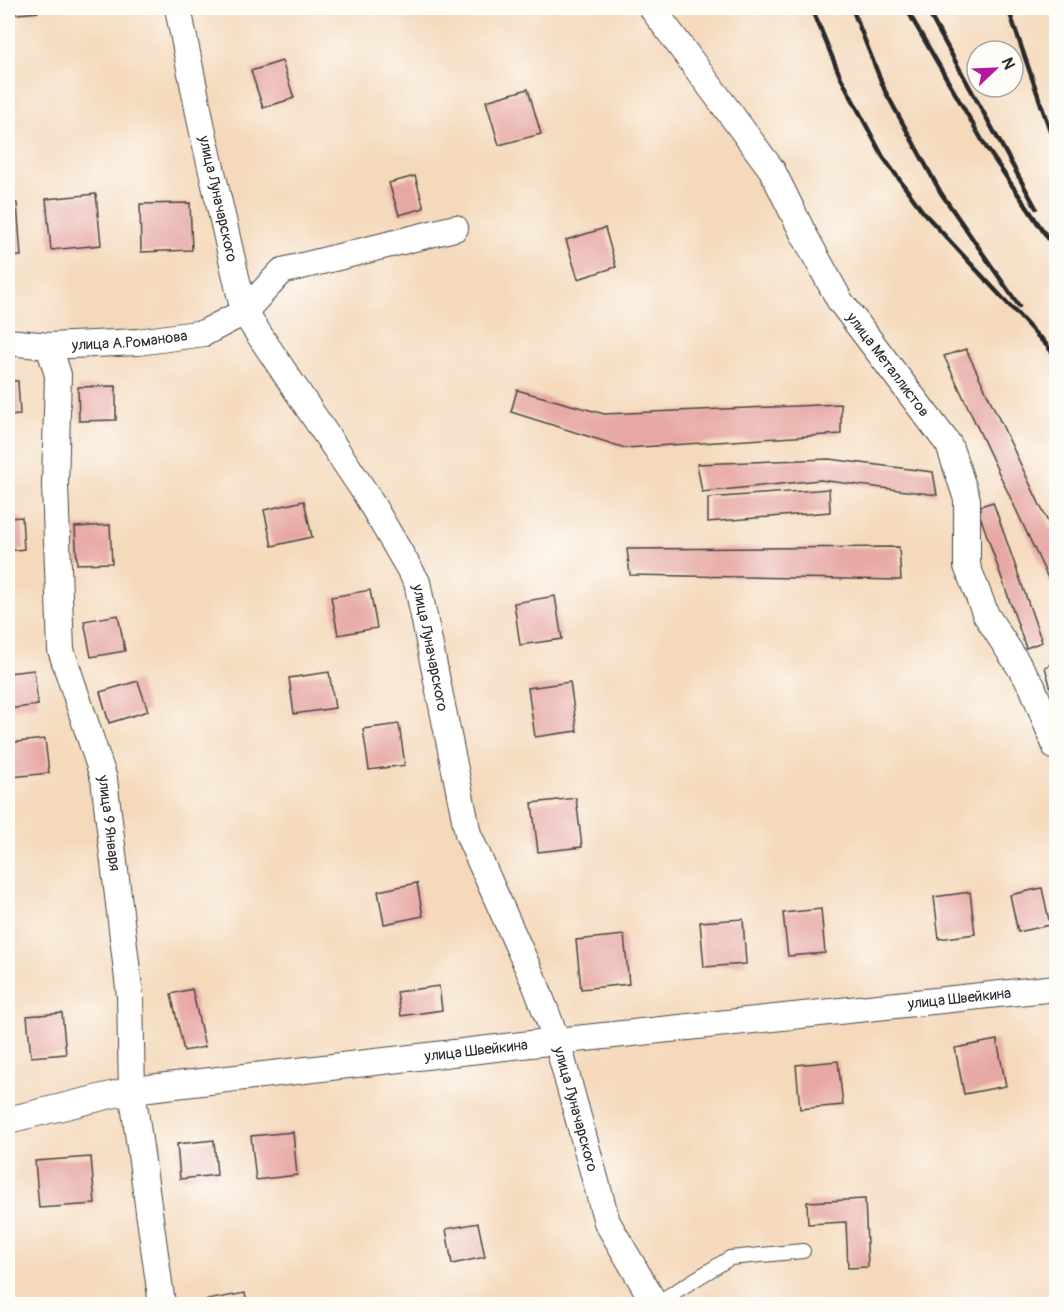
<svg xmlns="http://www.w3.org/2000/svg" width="1064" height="1312" font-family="Pangolin,sans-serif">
  <rect width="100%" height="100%" fill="#fdfcf7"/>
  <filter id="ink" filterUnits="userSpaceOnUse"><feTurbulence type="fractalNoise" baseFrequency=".0167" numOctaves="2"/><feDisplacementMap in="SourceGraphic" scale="12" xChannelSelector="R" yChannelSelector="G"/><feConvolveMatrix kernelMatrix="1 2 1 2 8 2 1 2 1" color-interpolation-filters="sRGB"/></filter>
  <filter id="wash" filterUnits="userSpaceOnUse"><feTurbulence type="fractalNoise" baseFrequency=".008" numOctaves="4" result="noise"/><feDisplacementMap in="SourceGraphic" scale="24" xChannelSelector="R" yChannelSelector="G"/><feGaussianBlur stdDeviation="1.35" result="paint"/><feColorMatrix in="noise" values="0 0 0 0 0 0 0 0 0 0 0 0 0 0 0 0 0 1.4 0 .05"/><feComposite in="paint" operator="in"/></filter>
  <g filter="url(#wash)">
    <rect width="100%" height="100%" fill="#f4d9bb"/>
    <g id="blocks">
      <path fill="#e7a8a4" d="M8 8H37L38 12 8 15Z
        M282 61 294 98 263 108 251 71Z
        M528 89 541 134 499 145 486 101Z
        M415 176 424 208 399 215 389 183Z
        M96 194 101 245 51 250 46 199Z
        M8 203H17L21 256 8 257Z
        M190 203 192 250 141 252 140 204Z
        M605 228 616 267 578 279 566 240Z
        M966 349 1056 539V595L944 356Z
        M8 381H18L20 415 8 416Z
        M116 386V420L79 421 78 387Z
        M517 390 604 414 841 404V434L625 448 511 412Z
        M829 459 933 472 937 495 820 480 702 492 697 464Z
        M829 489 830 512 708 522V498Z
        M304 501 312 537 272 546 264 510Z
        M993 502 1042 642 1026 648 977 507Z
        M22 517 24 549 8 551V518Z
        M110 525 112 563 77 564 75 527Z
        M899 547 901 580 630 575 627 549Z
        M370 590 377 628 338 635 331 597Z
        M555 596 562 639 520 645 514 603Z
        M118 615 125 651 91 657 84 621Z
        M1056 662V708L1045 667Z
        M34 670 38 705 8 709V673Z
        M329 672 335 708 294 714 289 678Z
        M138 681 148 711 109 723 100 692Z
        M570 682 577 731 535 737 528 688Z
        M399 724 405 765 369 770 363 729Z
        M45 739 49 773 12 777 8 743Z
        M576 798 582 847 538 852 532 803Z
        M417 883 423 916 384 924 378 891Z
        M1042 888 1050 925 1018 932 1010 895Z
        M970 892 975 934 939 939 934 897Z
        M821 909 825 953 788 956 783 913Z
        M743 919 746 964 704 967 700 922Z
        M624 935 629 984 581 989 576 940Z
        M439 986 442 1010 401 1016 397 992Z
        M192 989 205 1047 184 1051 171 994Z
        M62 1013 66 1054 31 1057 27 1016Z
        M997 1040 1006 1086 964 1094 955 1048Z
        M838 1061 843 1105 800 1109 796 1065Z
        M293 1132 297 1175 256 1180 251 1136Z
        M214 1140 217 1175 180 1179 177 1144Z
        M91 1157 95 1204 39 1208 35 1161Z
        M865 1199 868 1267 848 1268 846 1222 808 1224 807 1202Z
        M478 1223 485 1257 452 1264 446 1229Z
        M245 1293 247 1304H207V1300Z"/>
    </g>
  </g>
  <g filter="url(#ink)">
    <use href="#blocks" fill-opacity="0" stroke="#494541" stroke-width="1.5"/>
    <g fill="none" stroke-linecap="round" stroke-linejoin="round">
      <g stroke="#494541" stroke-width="16">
        <path id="lane" d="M655 1304 730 1258 803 1251"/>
      </g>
      <g stroke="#494541" stroke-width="28">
        <g id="street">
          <path id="s1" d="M178 8 202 128 244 312 364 491 417 582 468 834 536 986 557 1041 607 1222 655 1304"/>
          <path id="s2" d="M652 8 772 170 803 233 840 301 949 445 967 499V566L986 615 1032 686 1056 747"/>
          <path id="s3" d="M8 342 49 346 138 342 204 333 244 312 282 271 455 228"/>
          <path id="s4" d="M49 346 58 375 55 485 61 650 104 779 130 996 132 1090 162 1304"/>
          <path id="s5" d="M8 1120 132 1090 557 1041 1056 988"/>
        </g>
      </g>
      <use href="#lane" stroke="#fff" stroke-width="14"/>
      <use href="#street" stroke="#fff" stroke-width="26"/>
      <path stroke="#2b2b2b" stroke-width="4.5" d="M812 8 840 76 883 157 923 212 1046 345
        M852 8 885 91 941 193 1019 306
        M906 8 986 147 1056 250
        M926 8 1036 208
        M1008 8 1056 148
        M1041 338 1056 357"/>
    </g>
  </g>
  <g text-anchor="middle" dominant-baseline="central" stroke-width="6" stroke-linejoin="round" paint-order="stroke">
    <g font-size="15" fill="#2b2b2b" stroke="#fdfcf7">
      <text stroke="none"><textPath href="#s1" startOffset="195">улица Луначарского</textPath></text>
      <text stroke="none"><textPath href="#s3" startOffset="122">улица А.Романова</textPath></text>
      <text stroke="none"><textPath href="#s2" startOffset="429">улица Металлистов</textPath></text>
      <text stroke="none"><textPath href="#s1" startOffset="699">улица Луначарского</textPath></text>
      <text stroke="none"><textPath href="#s4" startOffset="486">улица 9 Января</textPath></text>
      <text stroke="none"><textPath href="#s5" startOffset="960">улица Швейкина</textPath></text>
      <text stroke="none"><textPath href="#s5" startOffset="474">улица Швейкина</textPath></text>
      <text stroke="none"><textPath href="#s1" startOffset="1185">улица Луначарского</textPath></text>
    </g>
  </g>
  <rect width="1064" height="1312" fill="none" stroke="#fdfcf7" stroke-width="30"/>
  <g transform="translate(995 69) rotate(67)"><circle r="28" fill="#fdfcf7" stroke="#a9a8a5" stroke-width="1.5"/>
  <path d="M0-4.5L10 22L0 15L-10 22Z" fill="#b5179e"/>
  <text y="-9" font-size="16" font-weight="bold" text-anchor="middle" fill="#2b2b2b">N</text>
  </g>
</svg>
